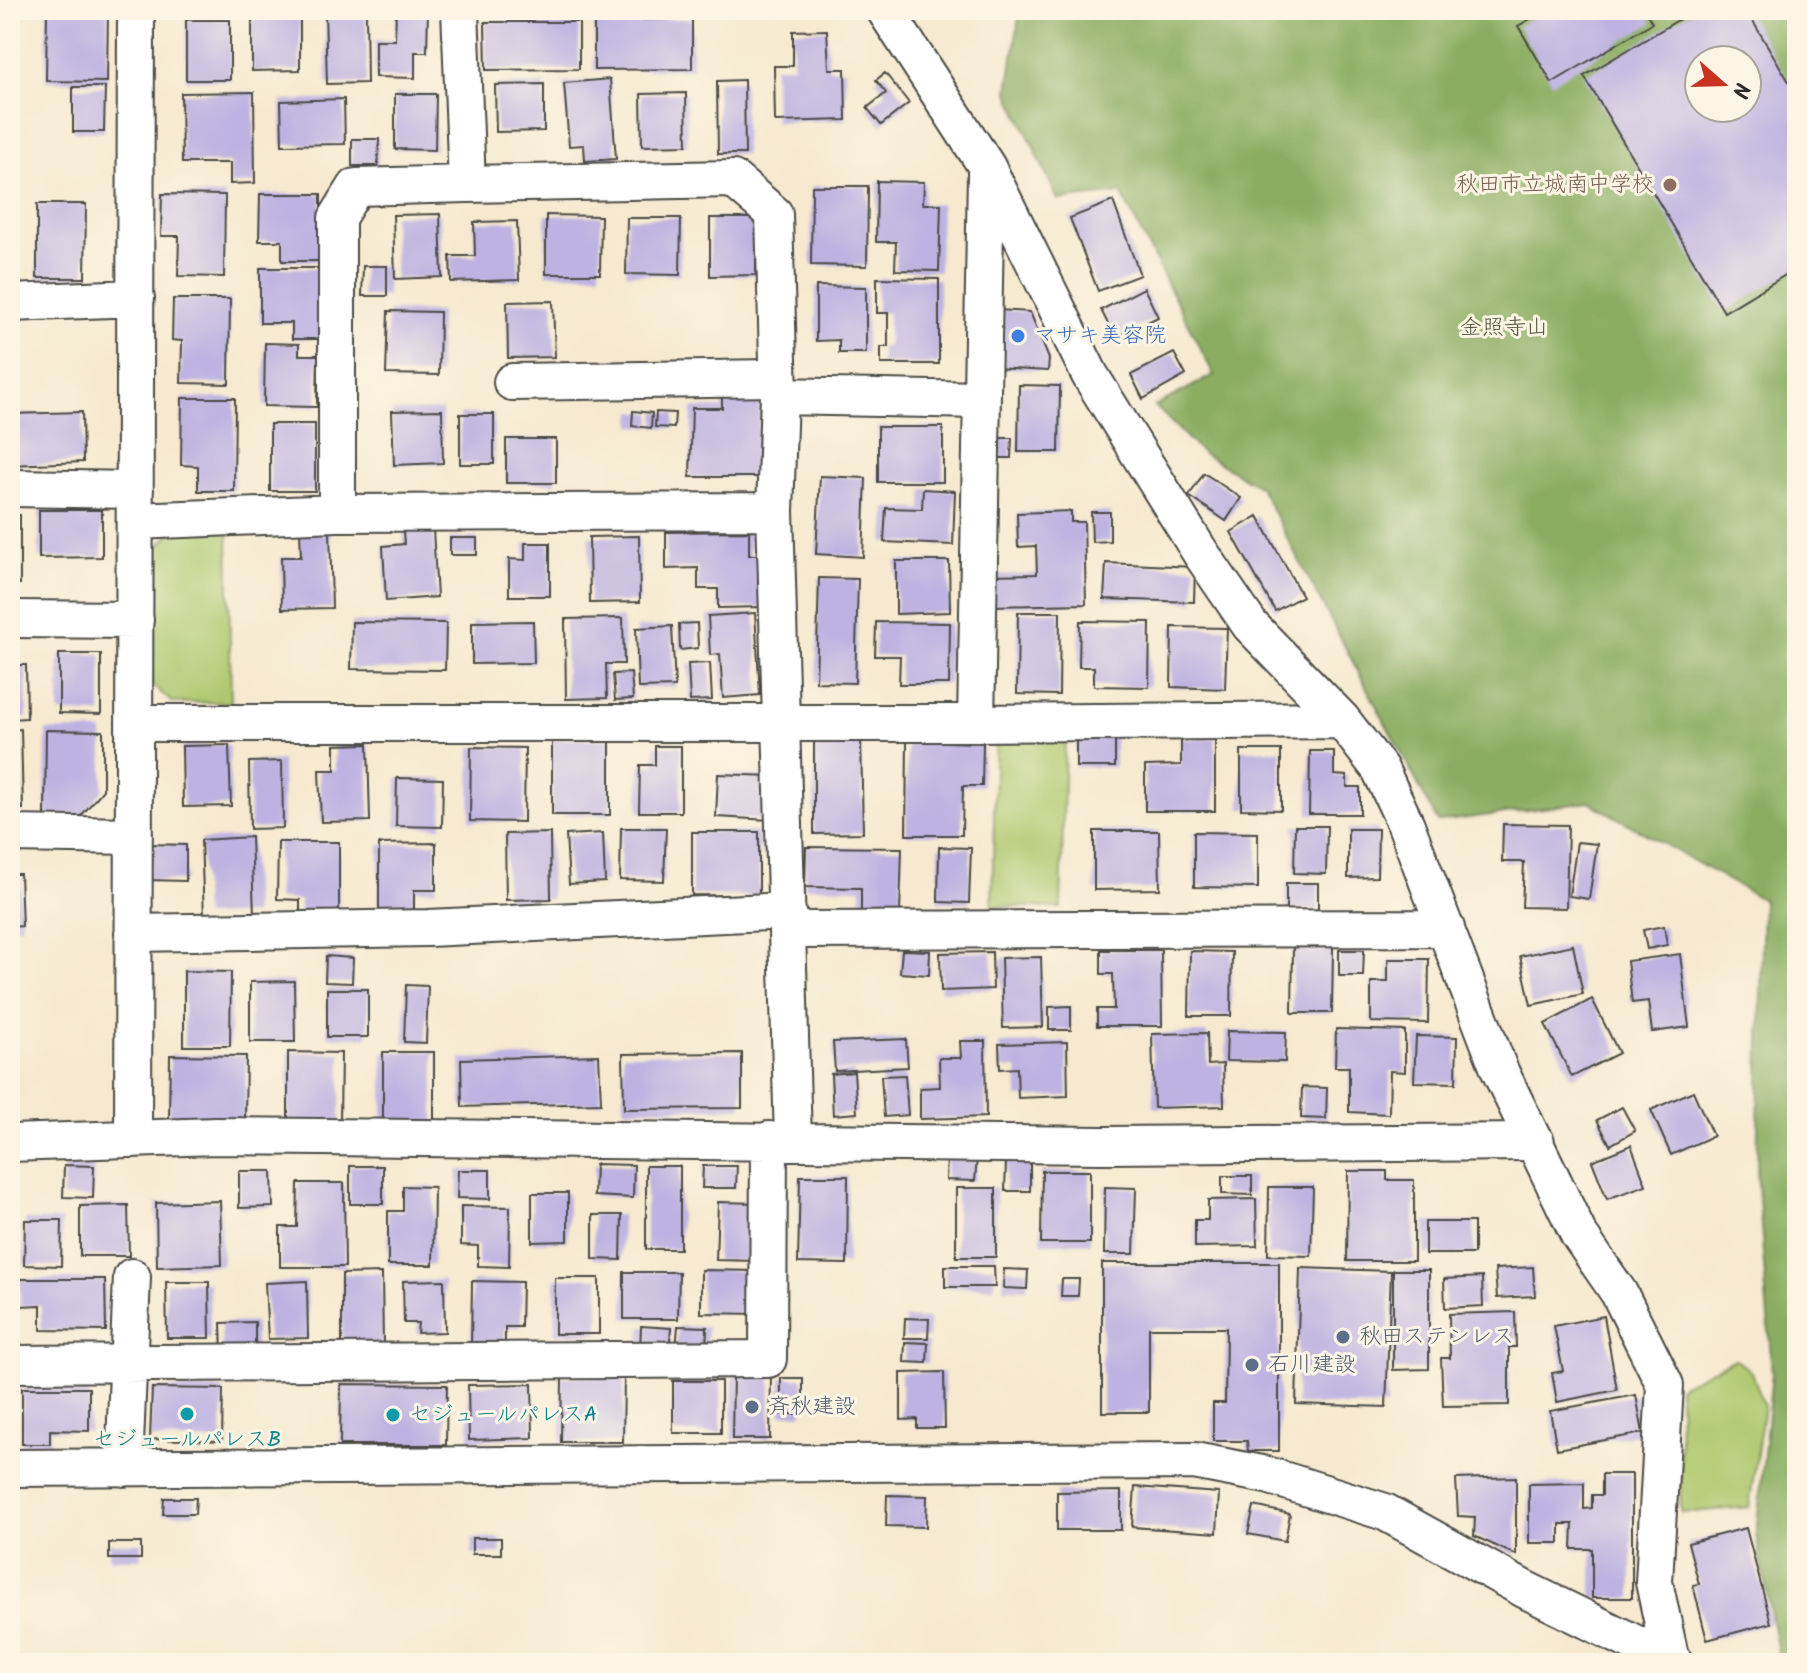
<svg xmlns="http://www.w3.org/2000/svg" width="1807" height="1673" font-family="Kalam,'Klee One',sans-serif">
  <rect width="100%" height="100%" fill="#fcf5e5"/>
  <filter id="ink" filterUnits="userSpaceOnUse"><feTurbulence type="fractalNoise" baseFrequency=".0125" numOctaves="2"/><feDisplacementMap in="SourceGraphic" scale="16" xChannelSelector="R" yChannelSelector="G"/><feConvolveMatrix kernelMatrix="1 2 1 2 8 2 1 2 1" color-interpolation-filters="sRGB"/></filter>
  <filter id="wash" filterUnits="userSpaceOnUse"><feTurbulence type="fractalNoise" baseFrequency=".006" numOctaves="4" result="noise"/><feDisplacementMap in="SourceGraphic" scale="32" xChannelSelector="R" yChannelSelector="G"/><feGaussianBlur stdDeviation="1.8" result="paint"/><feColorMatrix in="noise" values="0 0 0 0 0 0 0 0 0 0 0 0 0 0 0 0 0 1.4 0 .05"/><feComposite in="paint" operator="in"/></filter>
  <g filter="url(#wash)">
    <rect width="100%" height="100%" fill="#f6e9cf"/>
    <path fill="#afc96f" stroke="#6d7a4d" stroke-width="2" d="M228 530 231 702 173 703 150 683V555L173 531Z
      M996 731 1065 732 1061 908 992 906Z
      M1735 1359 1752 1372 1764 1406 1749 1507 1681 1513 1679 1386Z"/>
    <path fill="#8bad62" stroke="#5b6c46" stroke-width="2" fill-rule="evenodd" d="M1020 10H1797V1663H1780L1756 1535 1772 1373 1757 1172 1763 900 1589 802 1438 822 1260 487 1202 453 1155 406 1214 375 1121 193 1058 200 1008 91ZM1699 60H1747V108H1699Z"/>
    <g id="blocks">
      <path fill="#bdb2e1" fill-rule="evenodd" d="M47 10H108L107 82 46 81Z
        M325 10H366L367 83 327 84Z
        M396 10H428L427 52H415V78L375 77V40H395Z
        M1546 10H1645L1652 23 1552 83 1518 26Z
        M1695 10H1746L1797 95V268L1724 312 1584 76ZM1699 60H1747V108H1699Z
        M252 11H300V70L252 71Z
        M692 19V69L594 70V20Z
        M186 20H230V80H186Z
        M485 22H579V69L486 70Z
        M827 30 829 69H845L846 120 775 122 774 66H793V31Z
        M885 73 909 103 881 125 867 108 886 93 876 80Z
        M610 79 616 159 585 161 584 145 569 146 564 83Z
        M744 80 745 154H718L717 81Z
        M544 84V131L496 132 495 85Z
        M73 87H105L104 132H73Z
        M254 92 255 183 230 184V163H182L181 93Z
        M686 93 687 145 642 146 641 94Z
        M395 94H436L435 150 395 149Z
        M344 99 345 144 282 145 281 101Z
        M352 139H379L378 166H352Z
        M877 181 924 182 923 204H941L939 271 895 270 896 242H876Z
        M812 186H868L867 266 811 265Z
        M162 194 225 195 224 277 178 276 179 236H161Z
        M260 194H321V261H282V241H259Z
        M1113 201 1140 275 1098 291 1070 218Z
        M37 204H86L85 278H37Z
        M440 214 442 277 395 279 393 215Z
        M546 215 601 216 600 274H546Z
        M627 218H681L680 275 626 274Z
        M710 218H756V275L710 276Z
        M517 221 519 280 451 282 450 256H475L474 222Z
        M363 266H387V296H362Z
        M260 268H323V339H292V323H260Z
        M877 278 939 279V364H881V347H888V313H877Z
        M816 286 866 287V353H839V340L816 341Z
        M1144 288 1158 317 1115 338 1101 310Z
        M173 299H230L229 384 181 383 182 341 172 340Z
        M553 301 555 357 508 358 507 302Z
        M997 310 1030 312 1049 359 1048 371 994 368Z
        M388 311 440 312 439 375 386 374Z
        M265 343 299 344V355H318L317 407 264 406Z
        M1174 353 1186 375 1143 399 1131 375Z
        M1019 385 1060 386 1059 452H1018Z
        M722 395 760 396 758 477H690L692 408H722Z
        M182 398H235L234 491H198V466L181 465Z
        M442 410 443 463 394 465 392 411Z
        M633 411 652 413 651 428 632 426Z
        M82 412 83 462 10 465V414Z
        M656 412 675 413 674 428 655 427Z
        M460 414H494V464H460Z
        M270 424H315V491H270Z
        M878 427H943V482H878Z
        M991 438H1012L1011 458H991Z
        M506 439H556V483H506Z
        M1204 473 1241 498 1226 521 1189 496Z
        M820 476 866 478 863 557 816 554Z
        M923 489 955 491 953 545 884 542 886 508 922 509Z
        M39 510H102V557L39 558Z
        M1071 511V522H1084L1086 604 989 606 988 575 1037 574 1036 546 1018 547 1017 513Z
        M1091 512H1110V541L1092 542Z
        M10 515H20V584H10Z
        M1258 516 1302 596 1275 611 1231 532Z
        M300 529H330L332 608 282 609 281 557H301Z
        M433 529 437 597 386 601 383 546 404 544 403 531Z
        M749 531V555H764L765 607 718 608V589H698V568L666 569V532Z
        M639 536 640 602 590 603 589 537Z
        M450 538H477V555H450Z
        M525 543H550V596H509V559L525 560Z
        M896 561H949L950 612 896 614Z
        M1106 563 1195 567 1194 602 1104 599Z
        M819 578 858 579 855 683 816 682Z
        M1018 612H1060L1059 695 1017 694Z
        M755 613 760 695 723 698 720 654 710 655 708 616Z
        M623 618 624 664H606L607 698 566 699 565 619Z
        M533 621 534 663 472 664V622Z
        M1080 621 1150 622 1149 687 1094 686V667H1079Z
        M352 622 446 623 445 670 351 669Z
        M876 622 950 623 949 684H899L900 656H875Z
        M697 623 698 648 680 650 679 624Z
        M672 626 675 687 638 688 636 628Z
        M1172 627 1227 628 1225 689 1171 687Z
        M59 654H101V714L59 713Z
        M710 663 712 700 690 701 688 664Z
        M10 665H26L27 718 10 719Z
        M631 673 633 699 615 700 613 674Z
        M21 729 23 809H10V730Z
        M46 730 103 731V790L81 816H45Z
        M1076 734H1115V767H1076Z
        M861 738 863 833 814 834V739Z
        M1215 738V811H1145V766L1181 765V739Z
        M552 739H610V815H552Z
        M907 741 983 743 982 786H963L962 835H906Z
        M368 744 370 821 321 822 319 770H335V745Z
        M229 745 231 806 183 807 182 746Z
        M655 746H681V812H639L640 765H655Z
        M471 747 525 748 524 822 470 821Z
        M1241 750H1281V810L1241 809Z
        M1310 751H1334V775L1347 776V787H1360V814H1309Z
        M282 761 283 828 250 829 249 762Z
        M718 774 772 776 770 820 716 817Z
        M397 778 443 779 442 827 396 826Z
        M1503 824 1568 825 1566 908 1522 907 1524 862H1502Z
        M1295 826H1327L1326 874 1294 873Z
        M621 828H666L664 881 620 880Z
        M1348 829H1378L1377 877 1348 878Z
        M1094 831H1159L1160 889 1094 890Z
        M692 832H759V896L692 895Z
        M1194 832 1258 833V888L1194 887Z
        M550 833 551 899 506 900 505 834Z
        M603 833 605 882 569 884 566 835Z
        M251 837 254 914 204 916 201 840Z
        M278 842H339V914H300V900L277 899Z
        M1577 842 1597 844 1589 899 1569 896Z
        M436 843V890H414V912H379V844Z
        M148 844 186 845V881L147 880Z
        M806 847 902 848 900 913 861 912V888L805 887Z
        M939 847 971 848 969 903 938 902Z
        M10 874H20L22 926 10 927Z
        M1286 883H1318V910H1286Z
        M1664 926 1667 945 1647 949 1643 930Z
        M1573 945 1583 994 1531 1005 1520 956Z
        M1293 946 1333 947 1332 1013H1292Z
        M902 950 930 951 929 975 900 973Z
        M1101 950H1161L1162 1026H1097V1009H1114L1113 974H1101Z
        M1339 950H1364L1363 976H1339Z
        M1190 951 1232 952 1231 1016H1189Z
        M992 952 993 989 941 991 940 953Z
        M1680 954 1689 1027 1652 1032 1648 1001 1632 1003 1627 961Z
        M326 956 353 958 352 983 325 982Z
        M1041 957 1043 1027 1003 1028 1001 958Z
        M1388 959H1429L1428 1023 1371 1022V982H1388Z
        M184 971 231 972 230 1046H184Z
        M294 981 295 1042H250V982Z
        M406 985 428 986 426 1043 404 1042Z
        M327 989H368V1037H327Z
        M1592 999 1619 1053 1572 1077 1545 1024Z
        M1071 1006V1030H1049V1007Z
        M1336 1029 1405 1031V1072L1390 1071 1389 1114 1349 1112V1067H1335Z
        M1227 1031 1286 1032 1285 1062 1226 1061Z
        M1207 1033 1208 1065 1223 1064 1224 1106 1154 1108 1152 1034Z
        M1416 1036 1457 1037 1456 1083 1414 1082Z
        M906 1039 908 1067 835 1071 833 1042Z
        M960 1041H985L986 1117 920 1119V1088L940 1087 939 1058H961Z
        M1067 1042 1068 1096 1018 1098 1017 1068 1000 1069 999 1044Z
        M288 1052 341 1053 340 1122H288Z
        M383 1052H434V1126H383Z
        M742 1053V1108L624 1109 623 1054Z
        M170 1055 246 1056 245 1121 169 1120Z
        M599 1055 601 1103 462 1107 461 1059Z
        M854 1072 857 1113 833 1115 831 1074Z
        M905 1075 908 1115 884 1117 881 1076Z
        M1302 1087 1327 1088 1326 1119 1301 1118Z
        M1693 1091 1713 1136 1671 1155 1651 1110Z
        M1622 1107 1635 1131 1610 1145 1597 1120Z
        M1631 1145 1646 1185 1607 1199 1592 1161Z
        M947 1156 977 1157 975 1181 946 1180Z
        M1006 1161H1030V1191H1005Z
        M595 1164 634 1165 633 1198 594 1196Z
        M64 1165 94 1166 93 1198 63 1197Z
        M350 1166H383V1204H350Z
        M646 1166H680V1249H646Z
        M703 1166H737L736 1188H702Z
        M458 1170H490V1199L457 1198Z
        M239 1171H272L273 1207 239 1208Z
        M1042 1171H1090V1243H1041Z
        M1348 1171H1387V1180H1414V1261H1347Z
        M800 1176H848L847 1264 798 1263Z
        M1222 1176H1252V1195L1222 1194Z
        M298 1183H344L345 1267H280V1227H297Z
        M403 1186 434 1187 433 1265H388V1211H403Z
        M1105 1187 1136 1188 1134 1254H1104Z
        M1269 1187H1313L1311 1256 1268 1255Z
        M956 1188H996V1257H956Z
        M532 1193H568V1241L532 1242Z
        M1256 1199 1257 1246 1195 1247V1220H1208V1200Z
        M220 1201 222 1265 157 1267 156 1203Z
        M718 1202 757 1203 755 1261 716 1260Z
        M128 1205 129 1256H80V1206Z
        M461 1206 510 1207 509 1267 478 1266V1246L461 1245Z
        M593 1215H622L621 1260 593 1259Z
        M25 1220H62L61 1266 24 1265Z
        M1425 1222H1474V1254H1425Z
        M1102 1263H1279V1451H1248L1247 1441H1213V1403H1225L1226 1328H1149V1412H1102Z
        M945 1266H994L995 1287H945Z
        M1533 1267 1535 1296 1497 1298 1495 1269Z
        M1300 1268 1391 1271 1386 1407 1296 1404Z
        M1004 1269 1028 1270 1027 1289 1003 1288Z
        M701 1270 760 1271V1314L701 1313Z
        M1393 1270H1429V1369L1393 1370Z
        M624 1272H679L678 1319H624Z
        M382 1273 383 1347H342V1274Z
        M1482 1277 1483 1306 1445 1308 1444 1279Z
        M555 1278H599V1334H555Z
        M20 1279H105L106 1331 41 1330V1305L20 1306Z
        M1062 1279H1079L1078 1296H1061Z
        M444 1280 445 1332 417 1333 418 1323H404L403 1281Z
        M307 1281 308 1338 268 1339 265 1283Z
        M472 1281 522 1282 521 1327H505V1347H471Z
        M166 1282H209L210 1338H167Z
        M1515 1312 1516 1347H1509V1405L1443 1406 1441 1358H1450L1449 1314Z
        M1604 1316 1617 1390 1557 1402 1552 1373 1563 1371 1554 1326Z
        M905 1318 929 1319 928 1338H904Z
        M255 1322V1352H222L221 1323Z
        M641 1326 671 1328 669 1351 640 1350Z
        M678 1326 707 1327 706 1351 676 1350Z
        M905 1342 928 1343 927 1363 904 1362Z
        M944 1372 945 1428H917V1419L901 1420V1373Z
        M733 1374H771L770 1439H732Z
        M562 1377H624L623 1442H561Z
        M781 1378H803V1414H781Z
        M673 1381H721V1433H673Z
        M341 1384 447 1385 446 1445H340Z
        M532 1384 533 1438 469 1440 468 1385Z
        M22 1388H89V1431L50 1430V1444H22Z
        M152 1388 223 1389 222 1441 150 1439Z
        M1636 1395 1643 1433 1557 1449 1550 1411Z
        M1602 1474H1632V1598H1592V1549H1572L1573 1524H1560V1543H1529V1484L1584 1483V1509L1592 1508V1495H1602Z
        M1516 1477V1555L1474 1536 1475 1517 1458 1516 1456 1479Z
        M1135 1487 1219 1493 1217 1533 1132 1527Z
        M1121 1491V1530H1057V1492Z
        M887 1495 927 1496 926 1527 886 1526Z
        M164 1498H196L195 1514H163Z
        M1254 1506 1290 1514 1285 1541 1248 1534Z
        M1746 1528 1771 1623 1707 1640 1693 1585 1699 1584 1688 1543Z
        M472 1538H501V1554H472Z
        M109 1543H141V1559H109Z"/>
    </g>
  </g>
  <g filter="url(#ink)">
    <use href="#blocks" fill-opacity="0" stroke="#494844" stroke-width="2"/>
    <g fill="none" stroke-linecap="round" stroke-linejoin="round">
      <g stroke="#494844" stroke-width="40">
        <path id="minor" d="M885 10 987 167 1090 375 1200 552 1250 625 1342 720 1380 769 1406 825 1499 1069 1579 1235 1619 1293 1665 1385 1654 1582 1671 1661
          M467 184 733 179 774 214 779 396 775 511
          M10 303 136 298
          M512 382 778 378
          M779 396 982 400
          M10 488 135 490
          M337 513 775 511 793 1141
          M135 521 337 513V218L356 187 467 184 460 10
          M10 619 135 620
          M134 723H976L1342 720
          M976 723 986 173
          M10 834 134 836
          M788 930 1446 928
          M133 933 428 928 787 911
          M133 1139 136 10
          M10 1143 216 1136 1102 1145 1536 1142
          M10 1364 768 1359 769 1140
          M10 1468 1194 1461 1267 1475 1385 1512 1524 1589 1675 1663
          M124 1468 132 1277"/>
      </g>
      <use href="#minor" stroke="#fff" stroke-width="36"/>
    </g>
  </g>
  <circle fill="#8d6e63" stroke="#fcf5e5" stroke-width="3" cx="1670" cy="185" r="8"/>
  <circle fill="#3f7fe0" stroke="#fcf5e5" stroke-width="3" cx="1018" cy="336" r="8"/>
  <g fill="#5c6f8a" stroke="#fcf5e5" stroke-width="3">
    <circle cx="1343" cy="1337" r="8"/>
    <circle cx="1252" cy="1365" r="8"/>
    <circle cx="752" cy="1407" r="8"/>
  </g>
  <g fill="#0f9aa8" stroke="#fcf5e5" stroke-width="3">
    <circle cx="187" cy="1414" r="8"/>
    <circle cx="393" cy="1415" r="8"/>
  </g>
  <g text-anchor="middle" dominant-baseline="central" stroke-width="6" stroke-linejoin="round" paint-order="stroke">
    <g font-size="22" fill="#785e54" stroke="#fcf5e5" text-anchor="end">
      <text x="1654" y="185">秋田市立城南中学校</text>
    </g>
    <g font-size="22" fill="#535a3f" stroke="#fcf5e5">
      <text x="1504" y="328">金照寺山</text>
    </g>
    <g font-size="22" fill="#366cbe" stroke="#fcf5e5" text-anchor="start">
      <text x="1034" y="336">マサキ美容院</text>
    </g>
    <g font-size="22" fill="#4e5e75" stroke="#fcf5e5" text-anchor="start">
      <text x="1359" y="1337">秋田ステンレス</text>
      <text x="1268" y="1365">石川建設</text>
      <text x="768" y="1407">斉秋建設</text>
    </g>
    <g font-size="22" fill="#0d838f" stroke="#fcf5e5" text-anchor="start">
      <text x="409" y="1415">セジュールパレスA</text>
      <text x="187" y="1440" text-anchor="middle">セジュールパレスB</text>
    </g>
  </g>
  <rect width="1807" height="1673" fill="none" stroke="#fcf5e5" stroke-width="40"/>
  <g transform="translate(1723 84) rotate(110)"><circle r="38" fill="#fcf5e5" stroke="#a8a49b" stroke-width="2"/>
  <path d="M0-6L14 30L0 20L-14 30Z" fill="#c8321e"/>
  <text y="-12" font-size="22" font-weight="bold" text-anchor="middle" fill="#2b2b2b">N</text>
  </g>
</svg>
